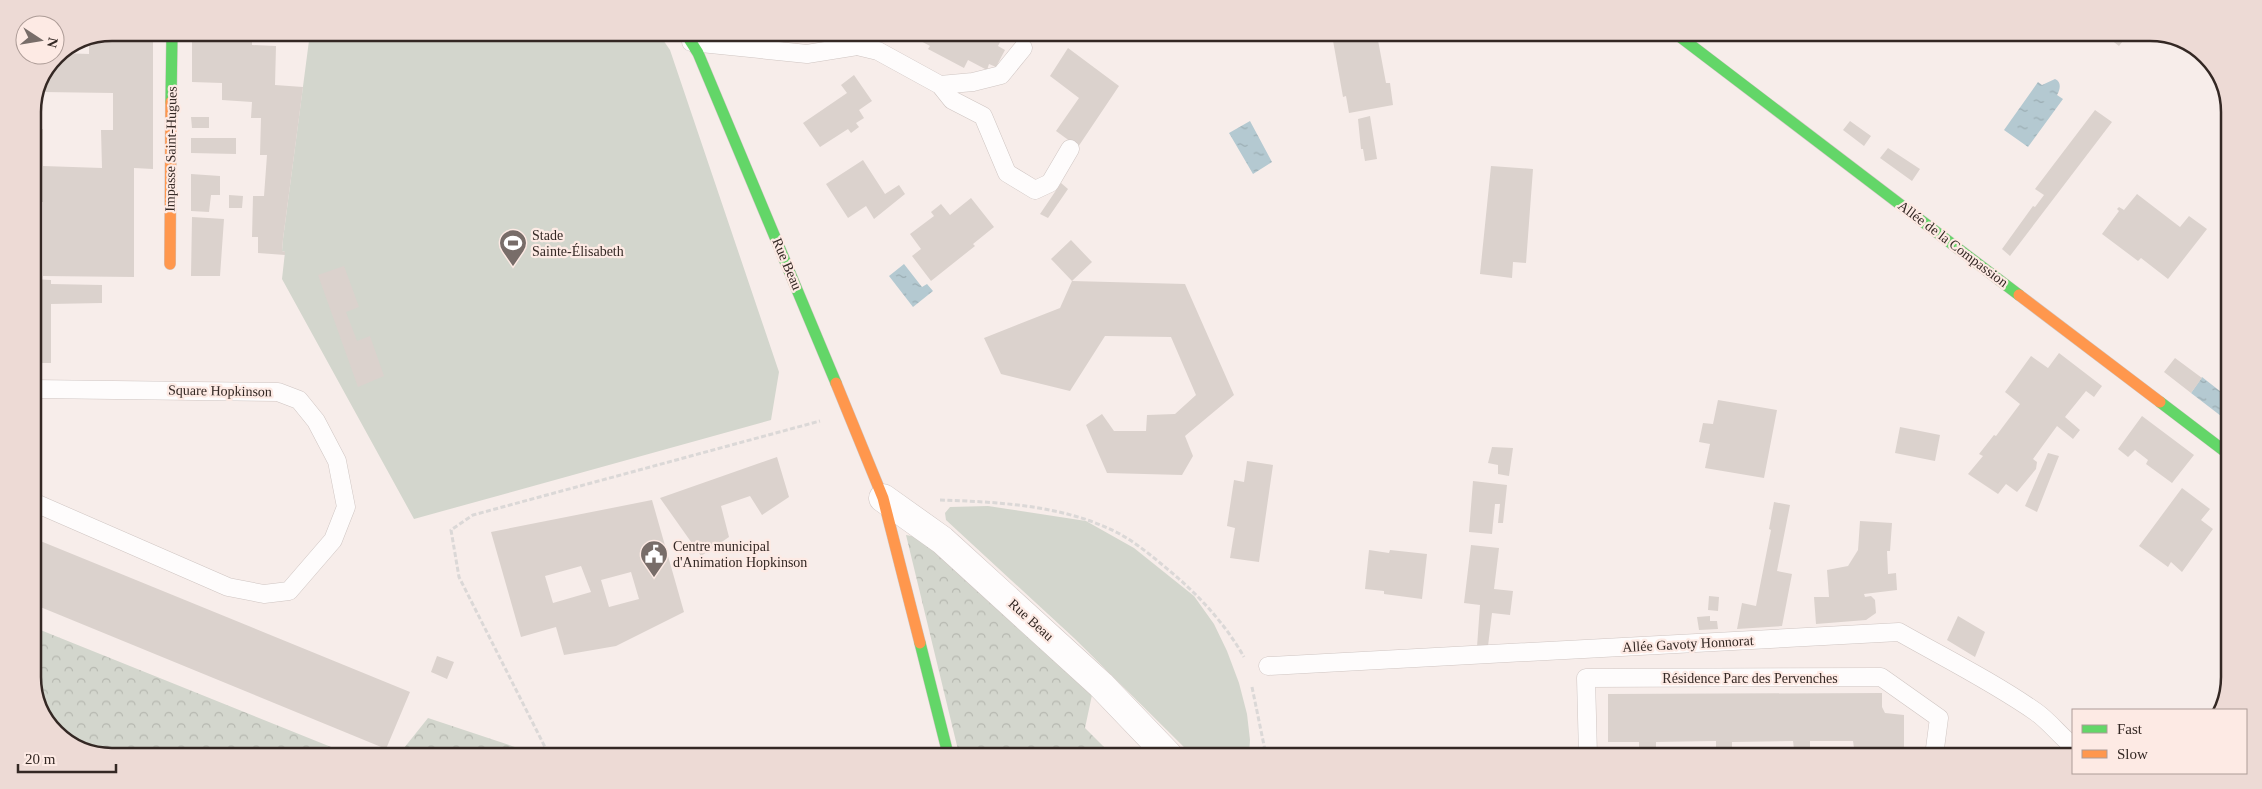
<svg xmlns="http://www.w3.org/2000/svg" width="2262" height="789" font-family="Georgia,serif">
  <defs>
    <pattern id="forest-crowns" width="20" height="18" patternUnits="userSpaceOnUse" patternTransform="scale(1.25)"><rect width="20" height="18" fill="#d3d6cd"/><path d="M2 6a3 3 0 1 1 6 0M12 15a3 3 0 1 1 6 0" fill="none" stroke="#b6b8b0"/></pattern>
    <pattern id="water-ripples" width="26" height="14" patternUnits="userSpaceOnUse" patternTransform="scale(1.25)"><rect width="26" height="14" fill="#b4c9d1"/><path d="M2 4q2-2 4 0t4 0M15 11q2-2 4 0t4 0" fill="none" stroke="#9badb3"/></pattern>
  </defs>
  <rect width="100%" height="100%" fill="#f7edea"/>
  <path fill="#d3d6cd" d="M310 33 659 34 670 50 779 372 771 420 414 519 282 279 285 252 282 251 283 239Z
    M988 506 1086 521 1134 548 1194 596 1214 624 1227 651 1239 683 1247 714 1250 740 1249 755H1192L1074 638 946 520 945 513 950 507Z"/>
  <path fill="url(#forest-crowns)" d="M906 535 917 537 982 587 1092 695 1085 728 1111 754H959Z
    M33 627 346 753 87 752 49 726 33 683Z
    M428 718 518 748 521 753H400Z"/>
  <path fill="url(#water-ripples)" d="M2055 79C2062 82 2060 90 2057 95L2063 99 2028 147 2004 130 2038 82 2042 85Z
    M1250 121 1272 162 1253 174 1229 133Z
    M904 264 922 287 927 284 933 291 913 307 889 276Z
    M2202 377 2225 395 2226 398 2221 416 2191 393Z"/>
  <path fill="#dbd2cd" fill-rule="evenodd" d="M112 33H153V169L134 168V277L43 276V202H33V107L37 97V129H43V166L102 168 101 130H113V93L43 92V83L56 56 61 53 89 54V42Z
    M192 33H252V45L276 46 275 85 303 87 283 239 282 251 285 252V255L258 253V237H252L253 196H264L267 155H260L261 118H251L252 102 222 100V83L192 82Z
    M908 34H989L1001 40 998 46 1005 50 996 67 989 64 987 70 968 60 964 68 928 49 930 46Z
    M1332 35H1377L1386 83H1390L1393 105 1349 113 1346 96 1343 97Z
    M2106 36 2126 37 2119 46Z
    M1068 48 1119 86 1078 147 1056 131 1079 98 1050 76Z
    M854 75 872 101 859 110 864 118 856 123 859 127 851 133 848 129 820 147 803 123 847 93 841 85Z
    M2095 110 2112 122 2010 256 2002 249 2033 206 2035 207 2044 195 2035 189Z
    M1370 116 1377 159 1365 161 1363 149H1361L1358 119Z
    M191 117H209V128H192Z
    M1850 121 1871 136 1864 146 1843 130Z
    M191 138H236V154L191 153Z
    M1888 148 1920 169 1912 181 1880 158Z
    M863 160 885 194 899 185 905 194 874 219 866 206 848 218 826 184Z
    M1491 166 1533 169 1526 263 1513 262 1512 278 1480 274Z
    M191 174 220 176V195H211L209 212 191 211Z
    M1061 183 1068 189 1048 218 1040 214Z
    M2137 194 2180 227 2189 216 2207 229 2168 279 2141 258 2138 261 2102 234 2119 211 2117 209 2119 207 2124 210Z
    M229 195 243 196 242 208H229Z
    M971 198 994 227 973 244 975 246 931 281 912 256 921 249 910 234 934 216 931 212 941 204 950 215Z
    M192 217 224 219 220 276H191Z
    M33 239H37L36 277H33Z
    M1071 240 1092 262 1072 281 1185 284 1234 395 1185 436 1193 456 1182 475 1107 473 1086 425 1102 414 1114 431H1146L1147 415 1175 414 1196 395 1171 337 1105 336 1070 391 1001 374 984 338 1060 308 1072 281 1051 259Z
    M344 266 359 307 346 312 357 341 370 336 384 376 358 387 318 275Z
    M33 279 51 280V284L102 285V303L51 304V363H33Z
    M2059 353 2102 386 2094 397 2086 391 2065 417 2080 430 2073 439 2057 426 2033 459 2037 462 2036 469 2017 492 2006 484 1998 494 1968 474 1983 456 1979 454 1994 435 1996 436 2020 404 2005 392 2031 356 2048 368Z
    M2175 358 2202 378 2191 393 2164 372Z
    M1718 400 1777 410 1764 478 1705 468 1710 444 1699 442 1703 423 1713 424Z
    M2142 416 2194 455 2172 483 2146 464 2148 460 2135 450 2128 457 2118 449Z
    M1900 427 1940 435 1935 461 1895 453Z
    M1492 447 1513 448 1509 476 1498 474V465L1488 463Z
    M2048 453 2059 456 2037 512 2025 506Z
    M777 457 789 497 762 515 750 496 721 506 729 537 701 556 660 498Z
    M1247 461 1273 465 1259 562 1230 558 1235 528 1227 526 1234 480 1244 482Z
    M1473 481 1507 485 1503 523H1498L1500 504H1495L1492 534 1469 532Z
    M2182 488 2210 509 2201 520 2213 529 2182 572 2171 562 2168 567 2139 546Z
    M652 500 684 612 616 646 564 655 556 627 521 637 491 532ZM581 566 591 592 553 603 545 576ZM631 572 639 599 609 607 601 580Z
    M1774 502 1790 505 1777 571 1792 574 1782 626 1737 629 1742 603 1756 606 1771 530 1769 529Z
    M1860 521 1892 523 1890 551H1887L1888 574 1896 573 1897 590 1864 594 1865 597 1871 596 1875 600 1876 613 1866 620 1816 624 1814 597H1829L1827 570 1848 566 1858 550Z
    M33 538 410 692 386 749 33 604Z
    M1471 545 1499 548 1494 589 1513 591 1510 615 1492 613 1488 646 1477 647 1480 605 1464 603Z
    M1369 550 1389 553 1390 550 1427 554 1422 599 1384 594V591L1365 589Z
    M1709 596 1719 597 1718 611 1708 610Z
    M1710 616V621H1717L1718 629 1699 630 1697 617Z
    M1958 616 1985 632 1975 657 1947 640Z
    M437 656 454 662 447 679 431 672Z
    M1882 693V707L1885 713 1904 715V756H1849V749L1854 748 1853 741H1810V749H1794L1793 741 1732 742V749L1716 750V741L1656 742V749H1639V742H1608V694Z"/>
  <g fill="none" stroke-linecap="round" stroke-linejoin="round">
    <g stroke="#cfc5c2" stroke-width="19">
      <path id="lane" d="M691 42 807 54 857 46 878 51 940 85 973 82 1001 75 1023 48
        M940 85 952 100 983 116 1007 173 1035 190 1050 183 1070 149
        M33 389 278 392 299 400 316 421 337 461 346 507 333 540 289 591 264 594 228 587 33 502
        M1268 666 1899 632C1945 658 1993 682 2036 712 2050 722 2060 736 2073 746
        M1588 755 1586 678 1881 677 1939 718 1934 756"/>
    </g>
    <g stroke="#cfc5c2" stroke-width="29">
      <path id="street" d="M883 498 942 540 1101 685 1168 755"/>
    </g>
    <g stroke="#cfc5c2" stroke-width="12">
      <path id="fast" d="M686 34 698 53 836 383
        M1679 36 2019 295
        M171 102 172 33
        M2160 402 2227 453
        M920 643 948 754"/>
    </g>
    <g stroke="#cfc5c2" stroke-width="12">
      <path id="slow" d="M170 264 171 102
        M2019 295 2160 402
        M836 383 883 498 920 643"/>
    </g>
    <path stroke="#dbd8d7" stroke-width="3" stroke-dasharray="5 2.5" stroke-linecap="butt" d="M940 500C999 502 1064 505 1118 533 1140 545 1159 562 1178 578 1204 601 1227 627 1244 657
      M1252 687 1266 755
      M548 753 459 577 451 530 473 515 820 421"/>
    <use href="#lane" stroke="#fefcfc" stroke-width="18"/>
    <use href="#street" stroke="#fefcfc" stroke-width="28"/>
    <use href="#fast" stroke="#63d668" stroke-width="11"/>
    <use href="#slow" stroke="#ff974d" stroke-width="11"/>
  </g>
  <defs>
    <g id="stadium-pin" transform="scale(1.4375)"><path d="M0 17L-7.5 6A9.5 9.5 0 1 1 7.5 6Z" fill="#786d69" stroke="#fdeae4"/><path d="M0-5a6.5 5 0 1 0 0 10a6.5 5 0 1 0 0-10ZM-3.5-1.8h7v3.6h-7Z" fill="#fff"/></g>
    <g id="civic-pin" transform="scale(1.4375)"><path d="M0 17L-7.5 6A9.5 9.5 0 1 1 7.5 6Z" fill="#786d69" stroke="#fdeae4"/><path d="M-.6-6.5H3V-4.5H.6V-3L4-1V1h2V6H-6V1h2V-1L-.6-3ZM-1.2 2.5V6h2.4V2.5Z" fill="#fff"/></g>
  </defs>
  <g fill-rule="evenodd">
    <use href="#stadium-pin" x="513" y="243"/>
    <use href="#civic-pin" x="654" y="554"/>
  </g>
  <g text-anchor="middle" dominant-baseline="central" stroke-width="4.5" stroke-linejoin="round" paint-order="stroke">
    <g font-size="14" fill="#342824" stroke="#fdeae4">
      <text transform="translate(171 149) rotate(-89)">Impasse Saint-Hugues</text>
      <text transform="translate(1953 244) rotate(37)">Allée de la Compassion</text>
      <text transform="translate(787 264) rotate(67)">Rue Beau</text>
      <text transform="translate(220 391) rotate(1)">Square Hopkinson</text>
      <text transform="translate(1031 620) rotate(42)">Rue Beau</text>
      <text transform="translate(1688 644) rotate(-3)">Allée Gavoty Honnorat</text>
      <text x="1750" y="678">Résidence Parc des Pervenches</text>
    </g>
    <g font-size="14" fill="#342824" stroke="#fdeae4" text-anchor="start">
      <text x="532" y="235">Stade<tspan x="532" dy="16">Sainte-Élisabeth</tspan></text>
      <text x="673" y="546">Centre municipal<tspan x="673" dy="16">d'Animation Hopkinson</tspan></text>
    </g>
  </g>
  <path d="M0 0H2262V789H0ZM112 41H2150A71 71 0 0 1 2221 112V677A71 71 0 0 1 2150 748H112A71 71 0 0 1 41 677V112A71 71 0 0 1 112 41Z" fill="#eddad5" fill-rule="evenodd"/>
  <path fill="none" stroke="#342824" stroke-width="2.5" d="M112 41H2150A71 71 0 0 1 2221 112V677A71 71 0 0 1 2150 748H112A71 71 0 0 1 41 677V112A71 71 0 0 1 112 41Z"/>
  <rect x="2072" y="709" width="175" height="65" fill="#fdeae4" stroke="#ad9c97"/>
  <rect x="2082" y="725" width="25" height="8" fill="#63d668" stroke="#ad9c97"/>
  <text x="2117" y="734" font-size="15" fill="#342824">Fast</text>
  <rect x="2082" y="750" width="25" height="8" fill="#ff974d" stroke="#ad9c97"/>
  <text x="2117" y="759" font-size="15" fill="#342824">Slow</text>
  <g transform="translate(40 40) rotate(102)"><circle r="24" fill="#fdeae4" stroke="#ad9c97"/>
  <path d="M0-4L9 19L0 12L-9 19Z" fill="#786d69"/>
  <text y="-8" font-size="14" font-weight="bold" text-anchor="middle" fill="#342824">N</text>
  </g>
  <path d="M18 764v8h98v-8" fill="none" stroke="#342824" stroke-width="2.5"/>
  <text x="25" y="764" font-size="15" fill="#342824" stroke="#fdeae4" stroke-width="4" paint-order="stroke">20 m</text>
</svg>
